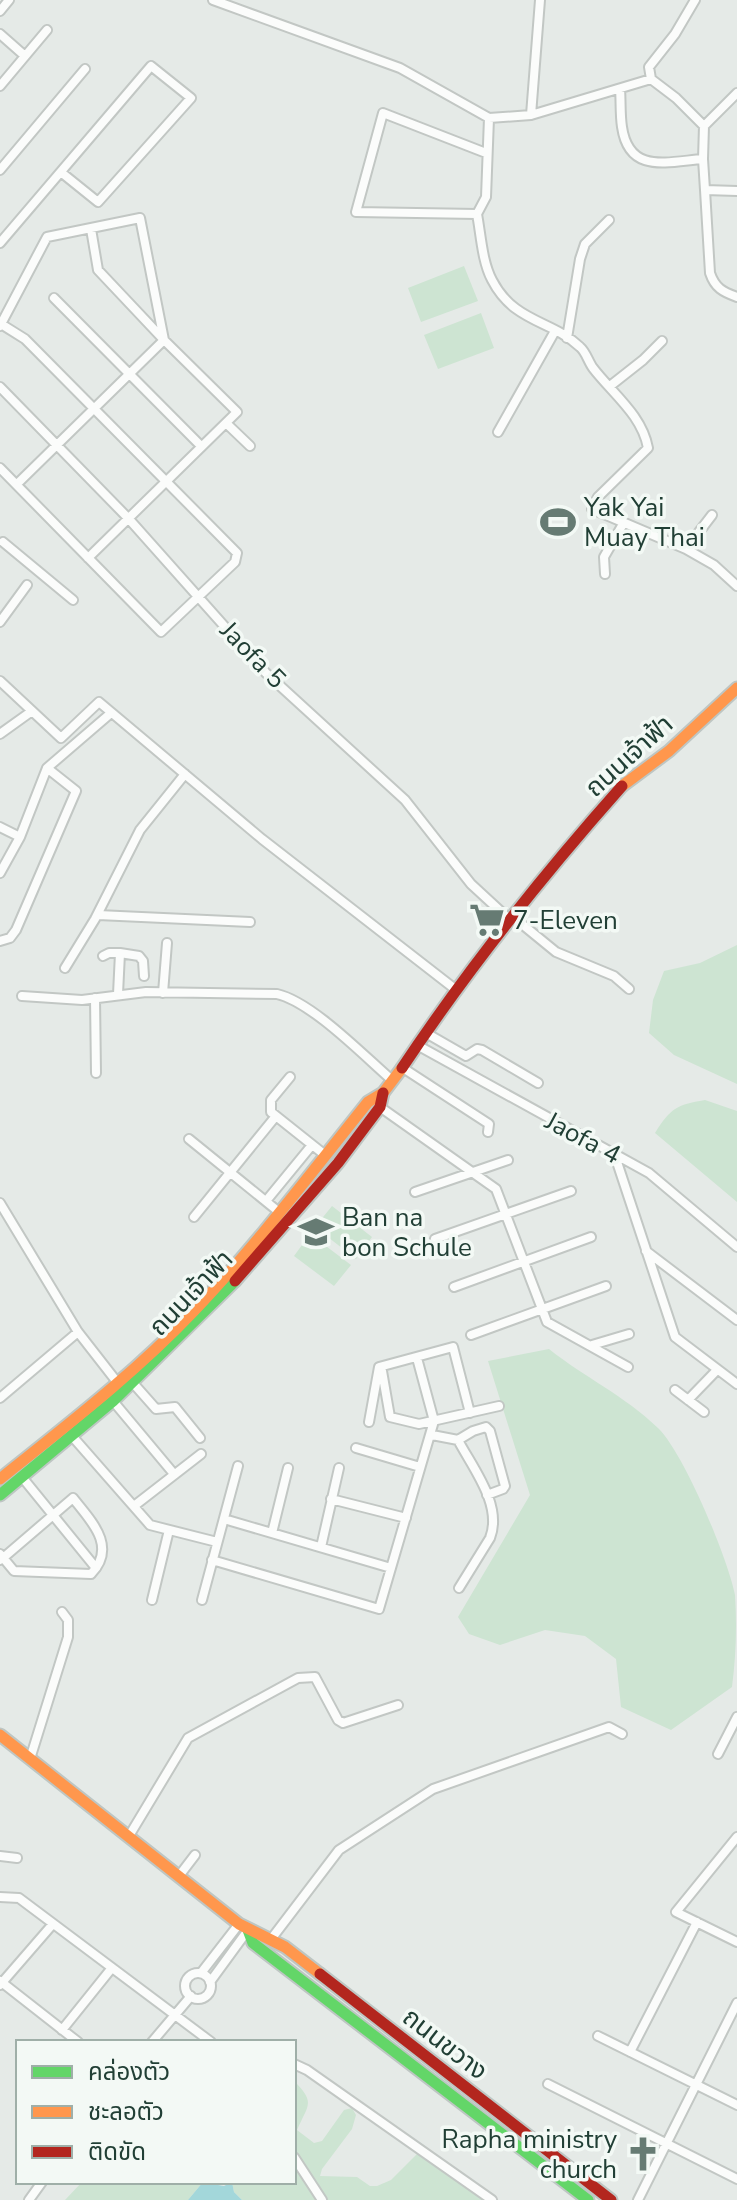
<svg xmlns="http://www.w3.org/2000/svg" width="737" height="2200" font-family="'Nunito Sans','Noto Sans Thai',sans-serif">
  <rect width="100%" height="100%" fill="#e5eae7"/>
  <path fill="#cde4d2" d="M464 266 478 301 421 322 408 288Z
    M481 313 494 348 438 369 424 335Z
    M737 945V1084L674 1055 649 1033 653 1000 664 971 700 963Z
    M705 1100 737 1111V1202L655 1133C671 1108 676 1105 705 1100Z
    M332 1206 372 1237 356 1259 315 1227Z
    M310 1234 351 1265 334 1286 294 1256Z
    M549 1349C584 1377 625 1396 658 1428 684 1453 728 1559 735 1595 737 1625 736 1657 732 1687L671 1730 621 1707 616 1659 585 1636 545 1630 500 1645 469 1634 458 1617 530 1495 488 1361Z
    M294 2081C316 2103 308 2104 297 2130L314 2143 322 2141 344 2110 352 2108 356 2115 352 2129 322 2169 320 2176 357 2177 370 2186H377L391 2180 417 2154 435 2156 448 2164 493 2200H242L234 2192 232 2182H294Z
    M82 2182H203L188 2200H65Z"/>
  <path fill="#a3d7da" d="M203 2182H218V2185L224 2186 232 2182 234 2192 242 2200H188Z"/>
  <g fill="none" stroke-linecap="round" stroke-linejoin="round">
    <g stroke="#c2c7c4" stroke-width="12">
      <path id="street" d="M213 0 400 68 489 118 531 115 651 79 676 98 704 126
        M0 11 9 0
        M0 34 25 56
        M651 79 649 67 675 34 695 0
        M0 86 47 30
        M620 89C621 101 620 114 622 127 629 174 666 162 703 159
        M737 93 704 126 703 159 705 190 737 191
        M531 115 540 0
        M489 118 486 197 477 214C481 235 482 261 492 280 514 323 552 320 580 347 586 352 588 361 593 368 613 394 642 415 648 448L598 497 592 509 686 549 714 565 737 586
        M0 170 85 69
        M705 190 710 273C715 288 723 292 737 297
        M477 214 356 212 383 113 486 153
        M0 243 151 66 191 98 98 202 62 173
        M54 298 201 446
        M0 326 47 237 140 218 164 340 237 412 88 558
        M567 338 580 259 585 244 609 220
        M610 386 643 360 662 341
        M0 387 128 518 266 673 405 800 471 884 509 919
        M226 423 250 446
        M498 432 555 331
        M0 468 161 632 235 562 237 553 25 339 1 324
        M17 484 164 340 98 270 91 229
        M3 542 73 600
        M686 549 712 515
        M605 574 604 557 623 524
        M0 622 27 585
        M0 681 61 738 99 702 262 839 455 989
        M0 734 32 711
        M0 827 20 837
        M0 873 20 837 47 768 111 713
        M98 915 250 922
        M512 916 556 952 614 976 629 989
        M0 941 10 938 16 930 76 791 47 768
        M103 956 109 953H120
        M65 968 95 919 140 830 185 774
        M163 993 167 943
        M118 994 120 953 139 956 143 961 144 976
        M22 996 82 1000 146 992 277 994C312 1002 364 1056 393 1081
        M95 998 96 1073
        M426 1033 466 1056 477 1049 482 1050 538 1083
        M417 1045 649 1173 737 1247
        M403 1068 489 1124 488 1132
        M290 1077 271 1100V1112L325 1155
        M380 1107 496 1189 547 1322 628 1367
        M189 1139 279 1212
        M615 1156 675 1337 737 1384
        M415 1192 508 1160
        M266 1201 312 1145
        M0 1203 78 1332 117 1382
        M194 1217 276 1116
        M435 1239 571 1191
        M646 1251 737 1320
        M454 1287 591 1237
        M471 1335 606 1286
        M592 1345 629 1334
        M382 1371 390 1417 419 1424 499 1406
        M133 1383 156 1409 175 1407 200 1438
        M675 1390 704 1412
        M0 1398 78 1332
        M688 1400 717 1370
        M113 1401 174 1474
        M369 1422 379 1367 453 1347 470 1413
        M432 1435 458 1440C472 1467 503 1505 490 1538L459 1588
        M72 1436 150 1525 217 1542
        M458 1440 473 1431 486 1427 490 1431 505 1486 503 1489 487 1495
        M356 1448 420 1467
        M22 1477 96 1568
        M331 1499 406 1518
        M134 1506 201 1454
        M224 1519 391 1568
        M272 1533 288 1468
        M321 1547 339 1468
        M0 1554 14 1571 91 1574C118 1546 90 1520 73 1498L3 1558 0 1560
        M212 1560 379 1609 434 1421 417 1358
        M152 1600 169 1530
        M202 1600 238 1466
        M718 1754 737 1717
        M30 1759 68 1637V1620L62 1612
        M129 1836 188 1738 298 1678 315 1677 338 1720 343 1723 398 1705
        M737 1837 676 1912 737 1942
        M0 1856 17 1858
        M179 1876 195 1855
        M0 1897 19 1898 211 2042
        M272 1938 339 1850 433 1789 609 1727 622 1734
        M201 1973 239 1924
        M185 1986a13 13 0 1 1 26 0a13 13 0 1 1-26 0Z
        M0 1981 78 2042
        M210 1982 248 1930
        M0 1985 52 1925
        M62 2030 111 1969
        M598 2036 737 2105
        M152 2042 191 1996
        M630 2052 697 1922
        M294 2064 307 2070 492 2200
        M548 2084 737 2179
        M294 2157 322 2200
        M29 2200 42 2182
        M638 2200 737 2003"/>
    </g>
    <g stroke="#bec6c3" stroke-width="15">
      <path id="fast" d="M0 1495 113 1401 235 1281
        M248 1930 253 1943 588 2200"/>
    </g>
    <g stroke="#bec6c3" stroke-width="15">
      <path id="slow" d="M622 786 669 751 737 688
        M0 1479C66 1426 134 1374 193 1312 256 1246 311 1173 368 1102L383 1093 402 1068
        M0 1735 239 1924 285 1947 320 1974"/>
    </g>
    <g stroke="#bec6c3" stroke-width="15">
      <path id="jam" d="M402 1068C468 969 543 875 622 786
        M235 1281 338 1163 380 1107 383 1093
        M320 1974 611 2200"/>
    </g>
    <use href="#street" stroke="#fbfcfb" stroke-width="8"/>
    <use href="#fast" stroke="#63d668" stroke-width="11"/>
    <use href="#slow" stroke="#ff974d" stroke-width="11"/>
    <use href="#jam" stroke="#b3261e" stroke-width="11"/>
  </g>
  <defs>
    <g id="stadium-bare" transform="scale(2.76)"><path d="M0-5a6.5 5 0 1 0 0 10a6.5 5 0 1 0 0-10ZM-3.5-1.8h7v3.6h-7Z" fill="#667b73" stroke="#f3f9f5" stroke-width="2.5" paint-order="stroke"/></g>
    <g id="supermarket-bare" transform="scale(2.76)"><path d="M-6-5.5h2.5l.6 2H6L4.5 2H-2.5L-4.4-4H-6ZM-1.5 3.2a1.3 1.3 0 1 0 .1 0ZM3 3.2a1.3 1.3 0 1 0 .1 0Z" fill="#667b73" stroke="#f3f9f5" stroke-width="2.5" paint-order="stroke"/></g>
    <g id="school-bare" transform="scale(2.76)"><path d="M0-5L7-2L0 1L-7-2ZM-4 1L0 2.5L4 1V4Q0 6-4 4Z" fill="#667b73" stroke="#f3f9f5" stroke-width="2.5" paint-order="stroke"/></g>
    <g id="church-bare" transform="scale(2.76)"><path d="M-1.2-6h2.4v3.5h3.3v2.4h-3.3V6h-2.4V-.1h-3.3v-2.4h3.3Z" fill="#667b73" stroke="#f3f9f5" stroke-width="2.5" paint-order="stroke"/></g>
  </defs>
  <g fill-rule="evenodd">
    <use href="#stadium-bare" x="558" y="522"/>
    <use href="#supermarket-bare" x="487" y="920"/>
    <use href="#school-bare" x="316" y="1232"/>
    <use href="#church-bare" x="643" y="2154"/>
  </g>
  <g text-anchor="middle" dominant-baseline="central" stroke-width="7" stroke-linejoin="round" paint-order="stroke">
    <g font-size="26" fill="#213f35" stroke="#f3f9f5" text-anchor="start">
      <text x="584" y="507">Yak Yai<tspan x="584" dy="30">Muay Thai</tspan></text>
      <text x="513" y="920">7-Eleven</text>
      <text x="342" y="1217">Ban na<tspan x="342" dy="30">bon Schule</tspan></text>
      <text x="617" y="2139" text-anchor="end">Rapha ministry<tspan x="617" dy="30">church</tspan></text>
    </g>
    <g font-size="26" fill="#213f35" stroke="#f3f9f5">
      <text transform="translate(253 655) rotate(46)">Jaofa 5</text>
      <text transform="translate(629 756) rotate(-42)">ถนนเจ้าฟ้า</text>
      <text transform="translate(583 1138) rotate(28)">Jaofa 4</text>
      <text transform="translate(191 1293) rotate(-46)">ถนนเจ้าฟ้า</text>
      <text transform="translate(445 2044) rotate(38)">ถนนขวาง</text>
    </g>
  </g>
  <rect x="16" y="2040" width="280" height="144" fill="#f3f9f5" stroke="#9fafa8" stroke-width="2"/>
  <rect x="32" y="2066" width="40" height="12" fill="#63d668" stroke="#9fafa8" stroke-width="2"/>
  <text x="88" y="2080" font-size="24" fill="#213f35">คล่องตัว</text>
  <rect x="32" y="2106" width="40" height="12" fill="#ff974d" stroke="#9fafa8" stroke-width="2"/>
  <text x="88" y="2120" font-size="24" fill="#213f35">ชะลอตัว</text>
  <rect x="32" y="2146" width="40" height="12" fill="#b3261e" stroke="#9fafa8" stroke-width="2"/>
  <text x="88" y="2160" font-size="24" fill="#213f35">ติดขัด</text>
</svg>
